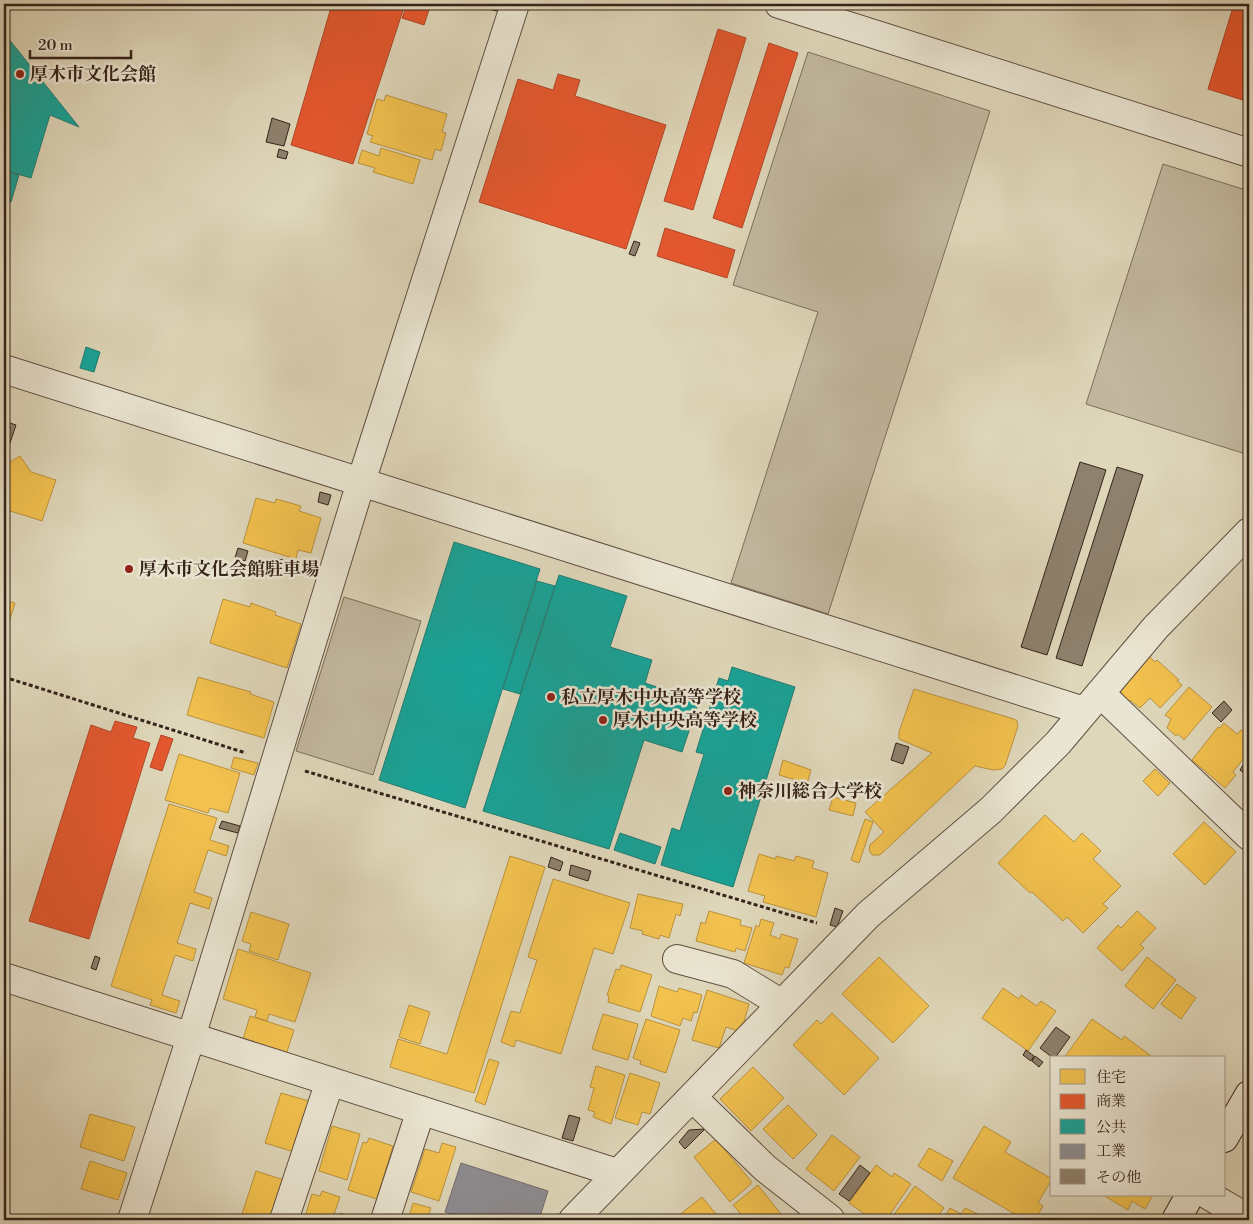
<svg xmlns="http://www.w3.org/2000/svg" width="1253" height="1224" font-family="'Libre Bodoni','Noto Serif JP',serif">
  <rect width="100%" height="100%" fill="#dfd7ba"/>
  <filter id="stains"><feTurbulence type="fractalNoise" baseFrequency=".004" numOctaves="4"/><feColorMatrix values="0 0 0 0 .2 0 0 0 0 .09 0 0 0 0 .02 0 0 0 .5 -.17"/></filter>
  <radialGradient id="worn" r=".72"><stop offset=".6" stop-color="#630" stop-opacity="0"/><stop offset="1" stop-color="#630" stop-opacity=".3"/></radialGradient>
  <path fill="#c2b89f" stroke="#7c6e5c" d="M808 52 990 111 828 614 731 583 818 312 733 285Z
    M1163 164 1249 191V455L1086 404Z
    M344 597 421 621 373 775 296 751Z"/>
  <path fill="#f2c14e" stroke="#ba923e" d="M386 95 447 114 442 132 446 133 441 151 435 149 432 160 370 142 373 136 367 134 377 99 384 101Z
    M381 148 420 160 413 184 373 172 375 168 358 163 362 150 379 156Z
    M20 456 31 472 56 480 42 521 4 509V463L6 464Z
    M256 498 275 503 276 499 301 506 299 511 321 518 311 553 298 550 296 559 243 543Z
    M223 599 250 607 251 603 276 612 275 615 301 624 287 668 210 643Z
    M4 600 15 603 4 639Z
    M1149 656 1155 662 1157 660 1179 680 1177 681 1182 685 1160 708 1150 698 1140 708 1130 700 1128 702 1121 695 1122 693 1120 691 1121 690 1120 688Z
    M198 677 251 692 250 694 274 702 264 738 187 715Z
    M1189 687 1212 707 1184 740 1178 734 1176 736 1167 728 1171 719 1165 715Z
    M914 689 1014 719 1017 721 1018 726 1005 766 1002 769 993 770 975 766 880 855H872L869 850 870 845 884 832 865 812 932 753 899 739V732Z
    M1224 723 1237 734 1241 730 1249 737V752L1233 772 1236 775 1225 788 1192 760 1218 727 1220 728Z
    M179 754 240 773 228 813 210 808 208 813 165 800Z
    M234 757 258 763 254 775 231 768Z
    M783 760 811 770 805 791 794 787 796 780 779 775Z
    M1155 769 1170 783 1158 796 1143 781Z
    M833 797 856 803 853 816 829 810Z
    M1249 802V816L1242 811Z
    M169 804 217 818 210 840 229 846 226 856 208 850 194 892 212 898 209 909 190 903 177 943 196 949 193 961 175 955 162 995 180 1001 176 1013 150 1005 152 1000 111 986Z
    M1045 815 1074 842 1082 833 1101 851 1093 859 1121 886 1103 904 1108 908 1083 933 1067 917 1063 921 1032 892 1030 893 998 863Z
    M865 819 873 822 859 863 851 860Z
    M1204 822 1236 852 1205 885 1173 854Z
    M759 854 776 859V856L794 861 796 856 814 861 812 868 828 873 816 917 763 902 765 896 748 891Z
    M510 856 545 867 474 1093 390 1067 398 1039 447 1054Z
    M553 879 630 903 613 954 594 948 561 1054 516 1040 514 1047 501 1042 511 1011 520 1013 537 960 528 957Z
    M638 894 683 904 680 916 676 914 669 938 660 935 659 939 642 934 643 931 630 928Z
    M709 911 741 920 740 925 752 928 745 951 736 948 735 952 696 941 701 922 705 924Z
    M1137 911 1156 928 1140 945 1144 948 1122 971 1097 948 1118 925 1121 928Z
    M251 912 289 924 278 960 249 951 251 944 242 941Z
    M761 919 774 923 770 935 780 939 781 934 798 939 789 968 785 967 782 975 744 963 756 925 759 927Z
    M238 949 311 973 295 1022 269 1014 267 1021 255 1017 257 1010 223 999Z
    M879 957 929 1006 893 1043 842 994Z
    M1147 957 1176 980 1153 1009 1125 986Z
    M621 965 652 975 640 1012 608 1002 609 996 607 995 616 969 620 970Z
    M1177 984 1196 998 1181 1019 1161 1004Z
    M659 986 677 992 679 988 702 995 697 1013 694 1012 691 1021 683 1018 680 1026 651 1016Z
    M1003 988 1019 999 1021 995 1037 1006 1041 1001 1056 1011 1028 1051 982 1018Z
    M707 990 749 1004 741 1032 726 1027 719 1048 692 1040Z
    M409 1005 430 1012 420 1044 399 1037Z
    M832 1013 879 1058 844 1095 793 1045 817 1020 821 1024Z
    M603 1014 638 1024 628 1060 592 1049Z
    M250 1016 294 1030 287 1052 243 1039Z
    M646 1019 680 1030 666 1073 640 1064 641 1061 633 1058Z
    M1092 1019 1122 1040 1124 1036 1154 1058H1064Z
    M489 1059 499 1062 485 1105 475 1101Z
    M596 1066 625 1075 611 1124 593 1117 595 1112 588 1110 594 1088 590 1087Z
    M753 1067 784 1098 751 1131 720 1099Z
    M630 1073 660 1083 650 1114 642 1112 638 1125 615 1118Z
    M281 1093 309 1101 294 1152 265 1143Z
    M788 1105 817 1135 793 1159 763 1129Z
    M90 1114 135 1127 124 1161 80 1147Z
    M332 1126 360 1134 347 1180 319 1171Z
    M984 1126 1011 1142 1005 1152 1052 1179 1038 1203 1043 1206 1035 1220 1031 1218 1029 1220H1025L953 1178Z
    M832 1135 860 1157 834 1191 806 1169Z
    M369 1138 393 1146 377 1199 348 1190 363 1142 367 1143Z
    M716 1139 751 1181V1184L730 1202 694 1157Z
    M442 1143 456 1147 439 1201 411 1192 425 1149 439 1153Z
    M929 1148 953 1161 942 1181 918 1166Z
    M90 1161 127 1173 118 1200 81 1189Z
    M876 1165 892 1177 894 1173 911 1184 886 1220H873L849 1203Z
    M256 1171 284 1180 272 1220H240Z
    M758 1185 784 1218 781 1220H746L733 1205Z
    M915 1186 944 1208 935 1220H890Z
    M322 1191 340 1197 332 1220H304L312 1194 320 1196Z
    M1103 1195H1153L1145 1209 1132 1201 1128 1210Z
    M702 1197 721 1220H673Z
    M413 1203 431 1208 427 1220H402L403 1219 408 1220Z
    M950 1208 961 1214 965 1208 990 1220H943Z
    M340 1213 365 1220H337Z
    M660 1215 664 1220H654Z"/>
  <path fill="#e4572e" stroke="#b04728" d="M332 4H405L353 164 291 145Z
    M407 4H431L424 25 402 18Z
    M1234 4H1249V102L1208 89Z
    M718 29 746 38 693 210 664 201Z
    M769 43 798 53 742 228 713 218Z
    M558 74 580 80 575 96 666 125 626 249 479 202 518 79 553 90Z
    M665 228 735 250 727 278 657 256Z
    M115 721 137 727 133 738 150 743 89 939 29 921 91 725 111 732Z
    M161 735 173 739 162 771 150 767Z"/>
  <path fill="#17a398" stroke="#207d72" d="M4 33 79 127 50 115 31 178 4 170Z
    M4 171 19 175 11 202 4 200Z
    M86 347 100 352 94 372 80 368Z
    M454 542 540 569 465 808 379 780Z
    M559 575 627 596 610 647 652 660 645 683 699 701 682 752 644 740 609 849 483 811Z
    M537 581 555 586 520 694 503 689Z
    M732 667 795 687 733 887 661 865 672 828 680 831 704 754 696 752 719 678 728 681Z
    M620 833 661 847 655 864 614 850Z"/>
  <path fill="#8d8d92" stroke="#736d6e" d="M461 1163 548 1191 539 1220H472L445 1212Z"/>
  <path fill="#8e816d" stroke="#36231a" d="M490 4H499L497 11 488 9Z
    M272 118 290 124 284 146 266 142Z
    M279 149 288 152 286 159 277 157Z
    M634 241 640 243 635 256 629 254Z
    M4 421 16 425 8 449 4 448Z
    M1080 462 1106 470 1047 655 1021 647Z
    M1117 467 1143 475 1082 666 1056 658Z
    M320 492 331 495 328 505 318 502Z
    M238 548 248 551 245 561 235 558Z
    M274 558 283 560 279 571 270 568Z
    M1224 701 1232 710 1221 722 1212 713Z
    M896 743 909 747 903 764 891 760Z
    M1245 762 1249 765V768L1245 774 1240 770Z
    M222 821 240 826 238 833 219 828Z
    M551 857 563 862 560 871 548 867Z
    M571 865 591 871 588 881 569 875Z
    M835 908 843 911 837 927 830 925Z
    M95 956 100 958 96 970 91 968Z
    M1056 1027 1070 1037 1055 1058H1053L1040 1048Z
    M1026 1050 1034 1056 1031 1061 1023 1055Z
    M1035 1056 1043 1062 1039 1067 1032 1061Z
    M569 1115 580 1118 573 1141 562 1138Z
    M705 1129 685 1149 679 1142 689 1130Z
    M860 1165 870 1173 849 1201 839 1194Z"/>
  <g fill="none" stroke-linecap="round" stroke-linejoin="round">
    <g stroke="#605042" stroke-width="30">
      <path id="minor" d="M4 369 1084 711
        M1100 693 1249 836
        M677 959 733 974 782 1004
        M4 977 617 1173
        M692 1097 765 1168 830 1219
        M1208 1195 1249 1219
        M132 1220 191 1037 361 482 515 4
        M284 1220 330 1081
        M385 1220 421 1110
        M573 1220 868 915 991 810 1058 743 1156 627 1249 532"/>
    </g>
    <g stroke="#605042" stroke-width="30">
      <path id="tertiary" d="M779 4 1249 153"/>
    </g>
    <g stroke="#36231a" stroke-width="30">
      <path id="secondary" d="M1224 1138 1249 1095
        M1176 1220 1190 1195"/>
    </g>
    <path stroke="#36231a" stroke-width="3" stroke-dasharray="4 2.5" stroke-linecap="butt" d="M4 677 246 753
      M305 771 817 923"/>
    <use href="#minor" stroke="#eae5d2" stroke-width="28"/>
    <use href="#tertiary" stroke="#eae5d2" stroke-width="28"/>
    <use href="#secondary" stroke="#eae5d2" stroke-width="28"/>
  </g>
  <g fill="#8f2418" stroke="#eae5d2" stroke-width="2">
    <circle cx="20" cy="74" r="5"/>
    <circle cx="129" cy="569" r="5"/>
    <circle cx="551" cy="697" r="5"/>
    <circle cx="603" cy="720" r="5"/>
    <circle cx="728" cy="791" r="5"/>
  </g>
  <g text-anchor="middle" dominant-baseline="central" stroke-width="5" stroke-linejoin="round" paint-order="stroke">
    <g font-size="18" font-weight="bold" fill="#36231a" stroke="#eae5d2" text-anchor="start">
      <text x="30" y="74">厚木市文化会館</text>
      <text x="139" y="569">厚木市文化会館駐車場</text>
      <text x="561" y="697">私立厚木中央高等学校</text>
      <text x="613" y="720">厚木中央高等学校</text>
      <text x="738" y="791">神奈川総合大学校</text>
    </g>
  </g>
  <rect width="1253" height="1224" fill="none" stroke="#dfd7ba" stroke-width="20"/>
  <rect x="5" y="5" width="1243" height="1214" fill="none" stroke="#36231a" stroke-width="2.5"/>
  <rect x="10" y="10" width="1233" height="1204" fill="none" stroke="#36231a"/>
  <rect x="1050" y="1056" width="175" height="140" fill="#eae5d2" stroke="#a29788"/>
  <rect x="1060" y="1069" width="25" height="15" fill="#f2c14e" stroke="#a29788"/>
  <text x="1096" y="1082" font-size="15" fill="#36231a">住宅</text>
  <rect x="1060" y="1094" width="25" height="15" fill="#e4572e" stroke="#a29788"/>
  <text x="1096" y="1106" font-size="15" fill="#36231a">商業</text>
  <rect x="1060" y="1119" width="25" height="15" fill="#17a398" stroke="#a29788"/>
  <text x="1096" y="1132" font-size="15" fill="#36231a">公共</text>
  <rect x="1060" y="1144" width="25" height="15" fill="#8d8d92" stroke="#a29788"/>
  <text x="1096" y="1156" font-size="15" fill="#36231a">工業</text>
  <rect x="1060" y="1169" width="25" height="15" fill="#8e816d" stroke="#a29788"/>
  <text x="1096" y="1182" font-size="15" fill="#36231a">その他</text>
  <path d="M30 50v8h101v-8" fill="none" stroke="#36231a" stroke-width="2.5"/>
  <text x="38" y="50" font-size="15" fill="#36231a" stroke="#eae5d2" stroke-width="4" paint-order="stroke">20 m</text>
  <rect width="100%" height="100%" filter="url(#stains)"/>
  <rect width="100%" height="100%" fill="url(#worn)"/>
</svg>
